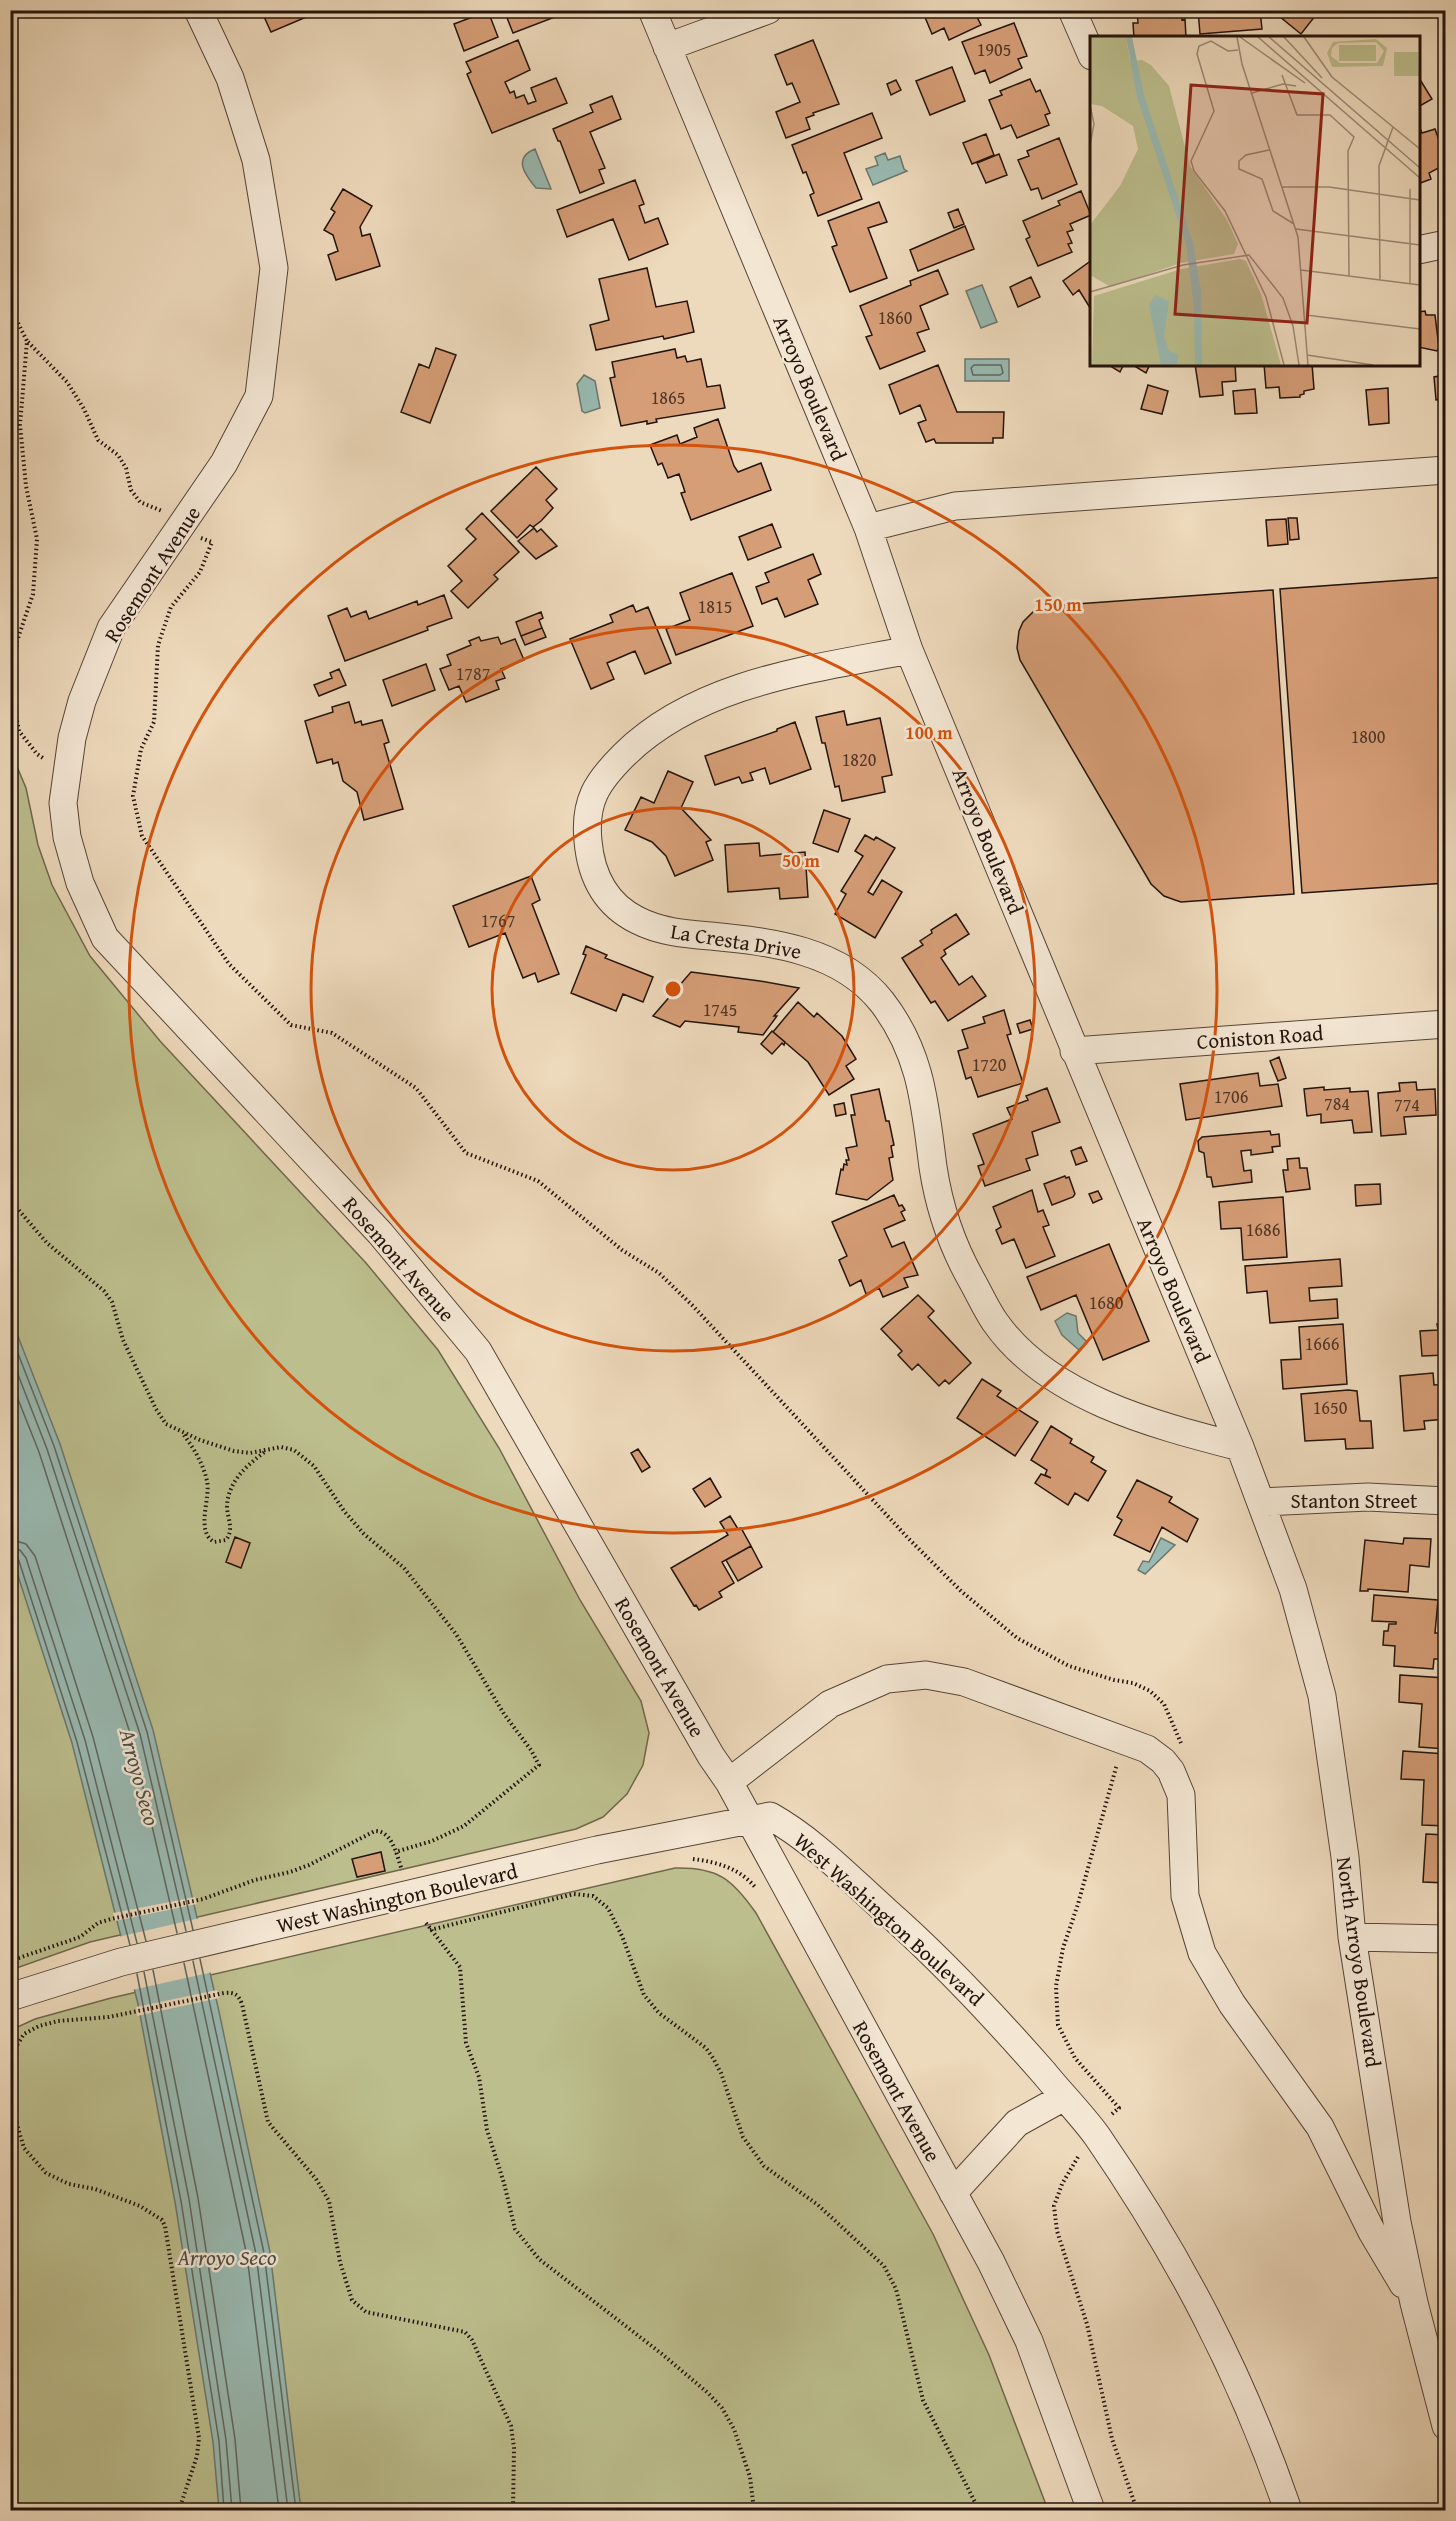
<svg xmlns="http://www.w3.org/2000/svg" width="1456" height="2521" font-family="'Gentium Book Plus',serif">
  <rect width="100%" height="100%" fill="#edd9bb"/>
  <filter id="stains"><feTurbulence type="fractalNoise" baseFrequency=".00333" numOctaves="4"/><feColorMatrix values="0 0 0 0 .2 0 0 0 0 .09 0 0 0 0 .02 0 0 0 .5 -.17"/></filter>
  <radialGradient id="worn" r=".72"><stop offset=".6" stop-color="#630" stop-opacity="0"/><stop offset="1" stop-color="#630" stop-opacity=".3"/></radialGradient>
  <path fill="#bcbe8d" stroke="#70684c" stroke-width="1.5" d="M10 750 26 788 38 845 52 885 90 956 160 1041 366 1263 438 1350 499 1448 580 1600 641 1701 649 1733 643 1765 627 1794 603 1817 576 1829 90 1942 11 1970Z
    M675 1868C718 1867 732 1879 756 1913L933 2234 989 2355 1048 2510H11V2030L35 2019 111 1998Z"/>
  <path fill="#99bab2" stroke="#6a776f" stroke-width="1.5" d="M535 149 551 189 536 188C527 177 511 158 535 149Z
    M885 153 888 160 900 156 904 169 907 171 873 185 866 169 878 165 875 157Z
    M982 285 997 322 981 328 966 291Z
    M965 359H1009V381H965Z
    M584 375 595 381 600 408 585 413 582 411 577 384Z
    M1067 1313 1076 1316 1078 1333 1087 1342 1079 1350 1062 1335 1055 1321Z
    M10 1316 60 1444 153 1730 218 2007 270 2252 301 2510H219L213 2442 175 2202 138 2004 72 1743 11 1554Z
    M1161 1538 1175 1545 1145 1574 1138 1570 1143 1561 1149 1562Z"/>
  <path fill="#edd9bb" d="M195 1897 197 1904 115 1921 113 1913Z
    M200 1918 213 1972 132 1990 118 1937Z
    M217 1990 219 1998 137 2016 136 2007Z"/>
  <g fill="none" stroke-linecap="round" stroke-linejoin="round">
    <path stroke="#5e665e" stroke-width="1.5" d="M974 365H1001L1003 373 1000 375H973L971 368Z
      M10 1333 54 1446 147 1732 193 1930
      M10 1354 47 1449 140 1734 186 1931
      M10 1379 39 1452 131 1736 177 1933
      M10 1539 26 1544 35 1556 93 1737 146 1941
      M10 1548 20 1550 26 1558 85 1740 137 1943
      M10 1556 16 1557 19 1561 77 1742 130 1945
      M200 1959 264 2253 296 2510
      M193 1961 256 2254 288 2510
      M184 1963 247 2256 279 2510
      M153 1970 198 2198 235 2439 241 2510
      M144 1972 189 2199 226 2440 232 2510
      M137 1974 181 2201 219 2441 224 2510"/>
  </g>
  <path fill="#d69e77" stroke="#23130b" stroke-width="1.5" d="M261 10H309L311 15 271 32Z
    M504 10H568V12L513 33Z
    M922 10H986L987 13 977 17 981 25 949 40 944 28 932 34Z
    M1137 10H1181L1182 20 1185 19 1186 38H1134L1133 23H1138Z
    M1198 10H1260L1262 29 1200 34Z
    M1283 10H1318L1319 11 1301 34 1279 16Z
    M488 11 498 37 464 51 454 24Z
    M1014 23 1027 56 1018 59 1022 68 990 83 985 70 975 74 962 42Z
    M518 40 530 70 505 82 510 93 514 91 516 98 524 95 528 104 536 101 531 88 556 78 567 103 492 133 467 74 471 72 466 62Z
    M813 40 839 104 813 113 814 115 806 118 810 129 786 138 776 112 800 102 792 83 787 85 775 55Z
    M952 67 965 101 930 115 916 81Z
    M1419 78 1432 99 1418 107V79Z
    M1030 79 1036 92 1040 90 1050 113 1045 115 1049 125 1017 138 1011 125 1001 129 989 100 1002 95 1000 91Z
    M896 80 901 90 891 95 887 84Z
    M612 96 621 119 590 132 605 168 599 170 604 183 580 193 560 141H558L553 129 593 112 590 105Z
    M872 113 882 138 844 153 862 199 818 216 810 195 814 193 806 172 803 173 792 145Z
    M1418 123 1422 133 1435 129 1446 160V164L1429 173 1431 179 1418 184Z
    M986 134 994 155 972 164 963 143Z
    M1059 138 1077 184 1042 199 1038 188 1031 190 1018 160 1029 156 1027 151Z
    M999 154 1007 175 986 183 977 163Z
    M635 180 644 204 639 206 645 223 658 218 668 244 629 260 613 219 567 237 557 210Z
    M343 189 372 206 360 227 362 236 370 234 380 266 336 280 328 255 338 251 333 235 324 230 335 212 331 209Z
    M1081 191 1091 215 1070 224 1073 230 1067 232 1072 243 1068 244 1072 252 1038 266 1026 239 1030 237 1023 221 1060 205 1058 201Z
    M879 202 887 222 868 228 887 278 850 292 832 247 837 245 828 221Z
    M958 209 964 224 954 228 948 213Z
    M965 226 974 249 918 271 910 250Z
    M1092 260V311L1079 290 1073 295 1063 281Z
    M647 268 656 307 687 301 694 332 664 339 663 336 596 350 590 325 609 320 599 279Z
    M938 270 948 294 920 306 929 329 917 333 925 351 880 369 866 337 872 335 860 306 911 285 910 281Z
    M1031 277 1040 297 1018 307 1010 287Z
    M1425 311 1426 315H1435L1439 348 1437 351 1418 347V312Z
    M436 348 456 355 430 423 401 412 419 364 429 368Z
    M675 349 677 358 685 356 687 362 701 359 707 387 720 385 725 408 656 419 657 422 647 424V421L621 426 610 378 615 377 612 362Z
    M1107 364H1124L1120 372Z
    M1131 364H1150L1146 373Z
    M1195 364H1235L1236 381 1222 382 1223 395 1200 397Z
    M1264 364H1312L1314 389 1304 391V394L1300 395V397L1280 398 1279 387 1266 388Z
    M938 365 957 412H1004L1003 438H993V443H936L934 439 926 442 918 423 926 420 920 405 900 414 889 385Z
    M1446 375V399L1436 400 1434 377Z
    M1148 385 1168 391 1162 414 1141 409Z
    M1388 388 1389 423 1369 425 1366 390Z
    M1255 389 1257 413 1235 414 1233 391Z
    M718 419 734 466 738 472 761 463 771 490 691 520 681 493 685 492 679 474 668 478 662 463 658 465 650 445 677 435 680 444 697 437 694 428Z
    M536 467 557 489 546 500 553 508 541 521 533 527 530 525 517 538 491 511Z
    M482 513 519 552 494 575 498 579 468 608 451 591 462 581 448 566 476 539 466 529Z
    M1288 518H1297L1299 539 1290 540Z
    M1286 519 1288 544 1268 546 1266 520Z
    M772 524 781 547 748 560 739 537Z
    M534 528 537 532 541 529 557 546 536 559 518 541Z
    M813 554 821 574 808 580 818 604 785 617 777 598 762 604 756 587 769 582 765 573Z
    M732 573 753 626 676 655 666 629 690 620 680 593Z
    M1446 577V883L1302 893 1280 589Z
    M1273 590 1294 894 1181 902 1175 900 1164 896 1151 884 1020 660 1017 648 1019 631 1023 622 1033 612 1048 606Z
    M444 595 452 618 427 627 428 630 345 661 328 616 347 608 351 617 366 611 369 619 417 601 418 605Z
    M633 605 636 612 648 607 671 663 645 674 635 651 607 663 614 679 591 689 570 639 613 622 610 615Z
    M541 612 543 618 539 620 542 628 521 636 516 622Z
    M542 628 546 637 525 645 521 636Z
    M479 637 481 641 498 637 501 644 515 639 524 660 501 669 505 678 496 681 499 689 466 702 459 686 449 690 440 669 451 665 447 655 471 645 469 641Z
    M426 664 435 690 392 706 383 680Z
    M339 669 346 685 319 696 314 685 332 678 330 673Z
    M349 702 355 723 361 721 362 725 382 720 389 742 384 744 403 809 364 820 357 792 343 781 338 762 333 764 332 759 317 763 305 721 333 712 332 707Z
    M844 711 847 725 880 718 892 775 882 777 885 792 842 801 839 786 835 787 825 743H822L816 717Z
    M795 722 811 769 770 784 765 768 750 773 753 780 742 783 739 777 715 785 705 756 777 731V729Z
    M668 771 693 782 681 808 711 840 706 842 713 860 675 876 666 856 652 842 625 830 641 797 654 803Z
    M824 810 850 819 838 852 813 843Z
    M865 835 874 840 876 837 895 848 868 892 873 895 882 880 902 892 875 938 835 914 846 894 841 891 863 856 855 851Z
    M759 843 760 856 805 852 808 897 780 899 779 888 728 892 725 845Z
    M531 876 540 900 532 904 559 974 538 982 535 973 523 978 505 933 469 947 453 906Z
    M956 914 969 934 944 950 946 954 941 958 959 985 972 976 986 996 948 1021 935 1001 931 1003 902 958 923 945 920 941 932 933 931 930Z
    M586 946 607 955 605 958 653 977 643 1002 623 994 616 1011 571 993 586 955 583 954Z
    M691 972 760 981 799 988 774 1016H777L763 1035 738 1032 739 1027 685 1021 680 1027 653 1016Z
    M798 1002 814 1017 817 1013 842 1036 856 1059 846 1066 854 1079 829 1095 808 1062 773 1032Z
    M1004 1010 1011 1034 1007 1035 1023 1083 978 1097 971 1077 966 1079 958 1051 968 1048 962 1030 985 1023 983 1017Z
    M1030 1020 1033 1029 1020 1033 1017 1024Z
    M772 1031 785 1042 784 1045 782 1043 772 1054 761 1044Z
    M1279 1057 1286 1078 1278 1081 1270 1061Z
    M1258 1073 1260 1086 1278 1084 1282 1106 1186 1120 1180 1084Z
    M1416 1082 1417 1090 1435 1089 1436 1115 1404 1117 1406 1134 1381 1136 1378 1093 1400 1091 1399 1083Z
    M1324 1087V1090L1350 1088V1092L1368 1091 1372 1132 1354 1133 1352 1120 1321 1123V1114L1307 1116 1304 1089Z
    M1047 1088 1060 1122 1032 1132 1038 1155 1026 1159 1030 1170 985 1186 978 1166 984 1164 973 1134 1012 1119 1007 1108 1028 1100 1026 1096Z
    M879 1089 886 1121H889L894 1145 891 1146 893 1157 889 1158 893 1180 867 1200 836 1194 841 1169 843 1170 844 1164 847 1165 846 1160H849L846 1148 857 1146 851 1115H855L851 1095Z
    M844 1103 846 1114 836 1116 834 1105Z
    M1270 1131 1271 1135 1279 1134 1280 1146 1272 1147 1273 1152 1251 1155V1150L1241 1151 1244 1171 1251 1170 1252 1182 1213 1187 1211 1177H1207L1204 1153 1199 1151 1198 1141 1202 1137Z
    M1081 1147 1087 1161 1076 1165 1071 1151Z
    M1299 1158 1300 1168H1307L1310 1189 1286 1192 1283 1170H1288L1287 1159Z
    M1065 1176 1066 1178 1069 1177 1075 1194 1073 1197 1052 1205 1044 1184Z
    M1380 1184 1381 1204 1356 1206 1355 1185Z
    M1032 1190 1038 1212 1043 1210 1049 1225 1043 1227 1055 1256 1026 1268 1014 1239 1002 1244 996 1230 1001 1227 993 1207Z
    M1098 1191 1102 1199 1093 1203 1089 1194Z
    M894 1195 899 1206 902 1205 905 1210 901 1212 905 1220 884 1229 892 1247 904 1242 918 1275 904 1278 908 1287 883 1297 879 1288 866 1294 861 1280 850 1286 839 1260 847 1256 832 1222Z
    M1283 1197 1287 1257 1243 1260 1241 1228 1221 1229 1219 1202Z
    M1109 1244 1149 1341 1103 1360 1076 1295 1041 1310 1027 1277Z
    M1340 1259 1342 1286 1309 1288 1310 1301 1337 1299 1338 1318 1270 1323 1267 1291 1247 1293 1245 1266Z
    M918 1295 934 1311 928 1317 971 1363 949 1384 945 1380 939 1386 918 1364 912 1370 898 1355 902 1351 881 1329Z
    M1446 1323V1355L1422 1356 1420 1331 1438 1330 1437 1324Z
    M1343 1324 1347 1384 1283 1389 1281 1360 1301 1359 1299 1327Z
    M1433 1373 1434 1385 1446 1384V1419L1424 1421 1425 1429 1404 1431 1400 1376Z
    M982 1379 1001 1391 997 1396 1038 1422 1015 1456 957 1418Z
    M1348 1390 1357 1391 1360 1421H1371L1373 1448 1346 1449 1345 1439 1305 1441 1301 1394Z
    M1051 1426 1072 1439 1070 1443 1094 1457 1091 1462 1106 1471 1088 1501 1075 1493 1068 1505 1035 1483 1041 1474 1051 1478 1045 1475 1047 1470 1031 1460Z
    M638 1449 650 1467 642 1472 631 1453Z
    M710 1478 721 1497 705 1507 693 1489Z
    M1137 1480 1172 1497 1169 1502 1198 1519 1187 1542 1162 1527 1150 1552 1114 1535 1122 1520 1117 1517Z
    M730 1516 738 1529 741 1528 751 1546 722 1562 734 1583 719 1592 722 1597 699 1610 696 1605 694 1606 671 1568 728 1535 720 1522Z
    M235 1537 250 1543 241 1568 226 1562Z
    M1404 1538 1431 1539 1429 1567 1410 1565 1408 1592 1368 1589V1591H1360L1365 1540 1403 1544Z
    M751 1546 762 1567 738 1581 726 1560Z
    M1374 1595 1438 1600 1435 1633H1439V1659H1434L1433 1669 1394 1666 1395 1646 1383 1645 1384 1631H1388L1389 1624H1396V1622L1372 1621Z
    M1400 1675 1446 1678V1749L1419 1747 1422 1704 1399 1702Z
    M1403 1751 1446 1754V1826L1422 1825 1424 1780 1401 1779Z
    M1426 1834 1446 1835V1883L1423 1882Z
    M381 1852 385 1871 357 1877 352 1859Z"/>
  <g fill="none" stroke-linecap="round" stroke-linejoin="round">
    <g stroke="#564437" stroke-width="29">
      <path id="minor" d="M198 10 230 78 256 160 274 268 259 396 224 463 111 628 82 701 72 738 63 803 67 837 80 883 105 938 380 1233 478 1351 711 1756 729 1782 991 2262 1029 2341 1091 2510
        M652 10 868 528 909 650 1240 1447 1293 1589 1322 1696 1345 1857 1352 1937 1397 2222 1414 2303 1446 2426
        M1072 10 1092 56
        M667 47 768 10
        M1418 250 1446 244
        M868 528 955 506 1446 470
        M909 650C813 669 698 682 624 755 597 782 584 801 588 841 591 875 605 904 637 920 660 932 686 934 711 936 773 942 841 950 882 1002 922 1054 925 1106 933 1167 939 1207 952 1245 971 1279 979 1293 986 1309 995 1322 1048 1398 1155 1425 1240 1447
        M1074 1051 1446 1024
        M1262 1502 1368 1497 1446 1501
        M729 1782 830 1704 887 1679 926 1675 964 1682 1147 1749 1163 1761 1171 1771 1181 1795 1185 1896 1202 1953 1232 2004 1320 2127 1372 2232 1403 2284
        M1352 1937 1446 1939
        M10 1997 121 1962 597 1850 770 1816C813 1840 849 1878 886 1911 943 1961 994 2016 1044 2073 1061 2094 1081 2114 1097 2136 1179 2255 1241 2373 1288 2510
        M953 2193 1017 2123 1064 2097"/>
    </g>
    <path stroke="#23130b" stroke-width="4" stroke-dasharray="1.5 3" stroke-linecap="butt" d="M10 307 27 341 20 425 26 486 37 539 33 594 17 641 12 694 19 731 37 754 43 758
      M28 342 67 382 84 409 98 440 118 455 126 468 131 490 140 502 162 511
      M201 538 212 542 200 572 171 607 158 645 154 722 141 749 133 796 142 836 229 964 291 1025 332 1033 416 1088 466 1153 538 1181 622 1250 659 1273 693 1306 908 1538 961 1591 1017 1638 1069 1666 1114 1680 1133 1683 1150 1691 1164 1704 1181 1743
      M10 1200 47 1243 104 1291 112 1302 123 1340 156 1409 166 1424 200 1440 234 1451 250 1453 281 1447 294 1450 314 1466 344 1511 364 1534 404 1568 456 1634 504 1714 531 1750 539 1765 464 1826 432 1841 395 1852
      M184 1435C194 1449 203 1463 207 1481 211 1498 195 1531 214 1542L226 1540C234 1529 228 1520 227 1508 227 1482 247 1465 266 1451
      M693 1859C717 1862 739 1868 755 1887
      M426 1923 460 1967 466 2043 479 2077 487 2130 504 2183 515 2229 539 2259 662 2354 708 2393 722 2408 734 2429 750 2477 754 2510
      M430 1930 574 1894 593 1896 608 1908 622 1936 644 1995 659 2013 706 2048 713 2058 721 2073 743 2137 764 2166 818 2205 884 2266 896 2289 923 2400 979 2510
      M10 1961 80 1937 98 1923 111 1919 203 1899 255 1880 290 1872 309 1865 375 1831C393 1831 397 1857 402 1870
      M10 2056 24 2034 39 2026 58 2021 109 2017 224 1993C234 1992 238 1994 242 2004L268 2122 316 2179 329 2201 340 2262 352 2300 366 2312 465 2332 472 2340 511 2426 514 2448 513 2510
      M10 2101 24 2148 46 2173 69 2184 95 2189 140 2206 162 2220 165 2226 199 2438 197 2456 179 2510
      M1112 2114 1119 2108 1075 2058 1058 2025 1056 1986 1063 1948 1078 1904 1117 1764
      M1078 2157 1062 2184 1054 2206 1057 2231 1087 2324 1112 2439 1137 2510"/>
    <use href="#minor" stroke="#f3e6d3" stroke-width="27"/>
  </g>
  <g fill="none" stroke="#d4520c" stroke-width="3">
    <circle cx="673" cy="989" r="181"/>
    <circle cx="673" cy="989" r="362"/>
    <circle cx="673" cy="989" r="544"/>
  </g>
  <g text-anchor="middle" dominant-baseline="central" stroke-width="5" stroke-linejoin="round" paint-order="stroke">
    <g font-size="18" fill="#503626">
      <text x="994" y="49">1905</text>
      <text x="895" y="317">1860</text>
      <text x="668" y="397">1865</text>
      <text x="715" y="606">1815</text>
      <text x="473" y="673">1787</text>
      <text x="1368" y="736">1800</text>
      <text x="859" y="759">1820</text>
      <text x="498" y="920">1767</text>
      <text x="720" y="1009">1745</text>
      <text x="989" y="1064">1720</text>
      <text x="1231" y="1096">1706</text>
      <text x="1337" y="1103">784</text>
      <text x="1407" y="1104">774</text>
      <text x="1263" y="1229">1686</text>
      <text x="1106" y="1302">1680</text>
      <text x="1322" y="1343">1666</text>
      <text x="1330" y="1407">1650</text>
    </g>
    <g font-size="21" fill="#23130b" stroke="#f3e6d3">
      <text transform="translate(810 388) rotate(67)">Arroyo Boulevard</text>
      <text transform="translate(152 574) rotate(-57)">Rosemont Avenue</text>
      <text transform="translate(988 841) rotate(68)">Arroyo Boulevard</text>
      <text transform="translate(736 941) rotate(9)">La Cresta Drive</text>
      <text transform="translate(1260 1037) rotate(-4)">Coniston Road</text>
      <text transform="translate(399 1259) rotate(49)">Rosemont Avenue</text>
      <text transform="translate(1174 1290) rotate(67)">Arroyo Boulevard</text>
      <text x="1354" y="1500">Stanton Street</text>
      <text transform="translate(660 1667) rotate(60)">Rosemont Avenue</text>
      <text transform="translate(397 1898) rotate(-13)">West Washington Boulevard</text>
      <text transform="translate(889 1919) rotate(42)">West Washington Boulevard</text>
      <text transform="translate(1359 1962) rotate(82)">North Arroyo Boulevard</text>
      <text transform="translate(897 2091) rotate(61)">Rosemont Avenue</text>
    </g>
    <g font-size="22" font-style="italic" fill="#4c4d45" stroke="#f3e6d3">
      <text transform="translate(140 1777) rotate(75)">Arroyo Seco</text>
      <text x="227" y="2257">Arroyo Seco</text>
    </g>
  </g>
  <g transform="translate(1090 36)">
    <rect width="330" height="330" fill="#edd9bb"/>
    <path d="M0 1H36L40 25 52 24 61 29 79 50 100 130 137 184 148 208 144 218 91 227 21 251 0 239V189L30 150 48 113 43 90 12 70 0 68ZM286 3 297 12 293 30 242 31 237 17 243 6ZM286 6 294 15 287 27H250L241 20 242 12 248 7ZM249 9H286V25H249ZM304 16H328L329 40H304ZM150 223 156 225 171 258 191 329H2L4 260 91 233Z" fill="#bcbe8d" fill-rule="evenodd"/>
    <path d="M36 1H42L54 59 103 207 111 255 112 329H105L104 272 96 208 47 61ZM65 259 79 265 74 300 79 315 88 318 87 329H71L59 269Z" fill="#99bab2"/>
    <path fill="none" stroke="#9c8a75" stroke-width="1.5" d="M147 1 152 28 208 201 218 329M150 1 215 47M168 1 330 142M179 1 330 132M194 1 232 42M214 1 242 41 330 113M148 14 138 15 121 5 109 10 107 18 124 75 101 125 104 135 135 175 176 261 194 329M192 39 207 79H240L264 101 258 115 259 240M162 57 193 48 206 50M0 69 4 88 0 109M179 114 156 119 149 125V133L172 143 183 175 204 188M192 151H239L330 164M320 153V248M206 193 330 209M211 234 330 249M290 244 289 130 303 91M0 256 93 229 159 219 193 262 203 290 209 329M216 279 330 293M217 319 283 329"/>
    <path fill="#8f2418" fill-opacity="0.15" stroke="#8f2418" stroke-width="3" d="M101 49 233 58 217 287 85 278Z"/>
    <rect width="330" height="330" fill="none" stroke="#23130b" stroke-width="3"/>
  </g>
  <circle cx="673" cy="989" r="9" fill="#d4520c" stroke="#f3e6d3" stroke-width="3"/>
  <g font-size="18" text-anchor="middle" font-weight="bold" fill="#d4520c" stroke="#f3e6d3" stroke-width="5" stroke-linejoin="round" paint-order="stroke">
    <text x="1058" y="611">150 m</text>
    <text x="929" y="739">100 m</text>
    <text x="801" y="867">50 m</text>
  </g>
  <rect width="1456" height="2521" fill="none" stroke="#edd9bb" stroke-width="36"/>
  <rect x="12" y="12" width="1432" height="2497" fill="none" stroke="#23130b" stroke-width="3"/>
  <rect x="18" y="18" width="1420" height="2485" fill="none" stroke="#23130b" stroke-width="1.5"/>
  <rect width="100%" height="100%" filter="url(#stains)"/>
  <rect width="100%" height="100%" fill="url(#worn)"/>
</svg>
